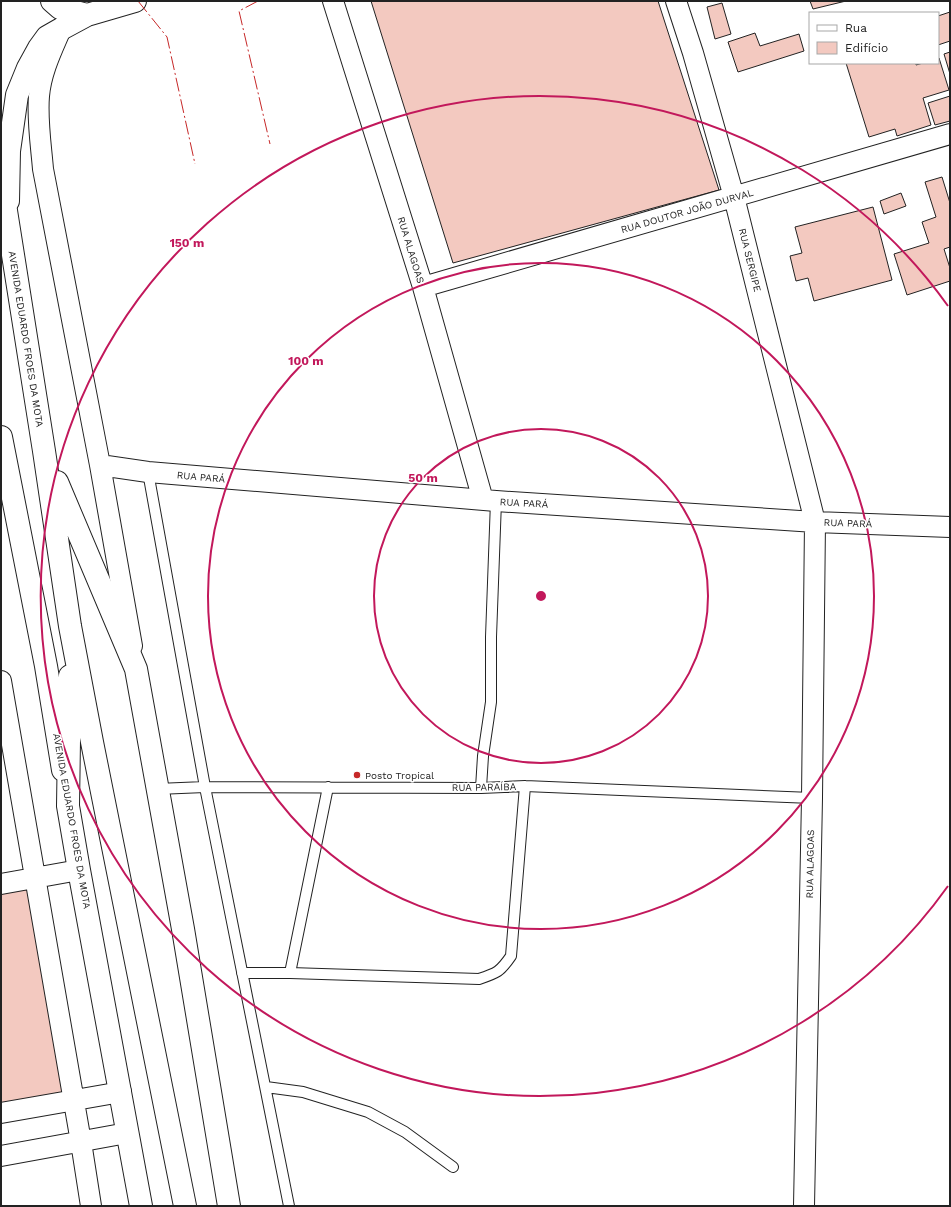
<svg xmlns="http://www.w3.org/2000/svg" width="951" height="1207" font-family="'Work Sans',sans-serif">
  <rect width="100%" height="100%" fill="#fff"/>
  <path fill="#f3c9c0" stroke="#222" d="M371 1H658L719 190 453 263Z
    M810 1H846L813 9Z
    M722 3 731 34 715 39 707 7Z
    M950 12V41L938 45V16Z
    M755 33 760 46 799 34 804 51 738 72 728 42Z
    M950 52V74L944 54Z
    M939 58 949 90 923 98 931 125 897 136 895 129 869 137 846 63H916V65L923 63H938Z
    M950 96V121L935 125 928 103Z
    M942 177 950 203V247L944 249 950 268V281L907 295 894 254 929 243 922 222 936 217 925 182Z
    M901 193 906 206 884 214 880 201Z
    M873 207 892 280 814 301 808 278 796 281 790 256 802 253 795 227Z
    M27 888 66 1094 1 1105V894Z"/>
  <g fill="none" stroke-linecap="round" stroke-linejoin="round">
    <g stroke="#222" stroke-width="12">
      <path id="lane" d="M148 472 205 787 289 1206
        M481 788 483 756 491 702V637L496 501
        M157 789 205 787 481 788 525 786 812 798
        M242 973H290L479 979C497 973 500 972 511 956L525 786
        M290 973 328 787
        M266 1087 303 1092 368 1112 405 1132 453 1167"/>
    </g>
    <g stroke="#222" stroke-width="22">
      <path id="street" d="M333 1 423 287 483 500
        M676 1 693 53 734 197 815 522 812 798 804 1206
        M61 29C52 50 41 72 39 96 37 120 41 145 43 169L100 465 132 646
        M423 287 950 134
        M100 465 148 472 496 501 815 522 950 527
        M1 681 81 1142 91 1206
        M1 884 79 870
        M1 1113 121 1092
        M1 1156 127 1133"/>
    </g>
    <g stroke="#222" stroke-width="24">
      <path id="primary" d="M52 1 60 8 87 15
        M8 201 9 151 17 95 28 68 39 48 47 37 61 29 87 15 135 1
        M1 437 46 666 63 770"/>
    </g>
    <g stroke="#222" stroke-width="24">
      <path id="highway" d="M1 179 44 451 70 626 92 742 185 1206
        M57 482 136 669 183 929 229 1206
        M70 676 68 806 79 870 141 1206"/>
    </g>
    <use href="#lane" stroke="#fff" stroke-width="10"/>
    <use href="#street" stroke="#fff" stroke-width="20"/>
    <use href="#primary" stroke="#fff" stroke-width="22"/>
    <use href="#highway" stroke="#fff" stroke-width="22"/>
    <path stroke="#c62828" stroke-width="1" stroke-dasharray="14 3 2 3" stroke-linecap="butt" d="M138 1 167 37 195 164
      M258 1 239 11 270 144"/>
  </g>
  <g fill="none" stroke="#c2185b" stroke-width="2">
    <circle cx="541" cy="596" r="167"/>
    <circle cx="541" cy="596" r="333"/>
    <path d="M948 886A500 500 0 1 1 948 306"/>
  </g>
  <circle fill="#c62828" stroke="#fff" stroke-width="1.5" cx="357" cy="775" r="4"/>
  <g text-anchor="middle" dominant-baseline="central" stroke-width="3" stroke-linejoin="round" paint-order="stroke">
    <g font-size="10" fill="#222" stroke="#fff">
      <text transform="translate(687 211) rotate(-16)">RUA DOUTOR JOÃO DURVAL</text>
      <text transform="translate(411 250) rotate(73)">RUA ALAGOAS</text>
      <text transform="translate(750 260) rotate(76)">RUA SERGIPE</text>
      <text transform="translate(26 339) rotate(81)">AVENIDA EDUARDO FROES DA MOTA</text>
      <text transform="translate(201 477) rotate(5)">RUA PARÁ</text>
      <text transform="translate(524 503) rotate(3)">RUA PARÁ</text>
      <text transform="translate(848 523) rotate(2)">RUA PARÁ</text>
      <text transform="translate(484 787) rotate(-1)">RUA PARAÍBA</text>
      <text transform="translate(72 821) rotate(80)">AVENIDA EDUARDO FROES DA MOTA</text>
      <text transform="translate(810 864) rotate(-89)">RUA ALAGOAS</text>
    </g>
    <g font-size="10" fill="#222" stroke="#fff" text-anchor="start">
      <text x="365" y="775">Posto Tropical</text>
    </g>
  </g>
  <circle cx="541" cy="596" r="6" fill="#c2185b" stroke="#fff" stroke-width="2"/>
  <g font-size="12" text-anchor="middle" font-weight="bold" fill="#c2185b" stroke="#fff" stroke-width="3" stroke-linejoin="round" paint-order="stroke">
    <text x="187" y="247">150 m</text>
    <text x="306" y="365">100 m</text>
    <text x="423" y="482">50 m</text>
  </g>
  <rect width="951" height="1207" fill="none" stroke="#222222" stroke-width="4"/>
  <rect x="809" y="12" width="130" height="52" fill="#ffffff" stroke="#a7a7a7"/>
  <rect x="817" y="25" width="20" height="6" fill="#ffffff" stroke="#a7a7a7"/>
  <text x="845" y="32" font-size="12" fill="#222222">Rua</text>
  <rect x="817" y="42" width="20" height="12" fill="#f3c9c0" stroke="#a7a7a7"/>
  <text x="845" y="52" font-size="12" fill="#222222">Edifício</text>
</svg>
